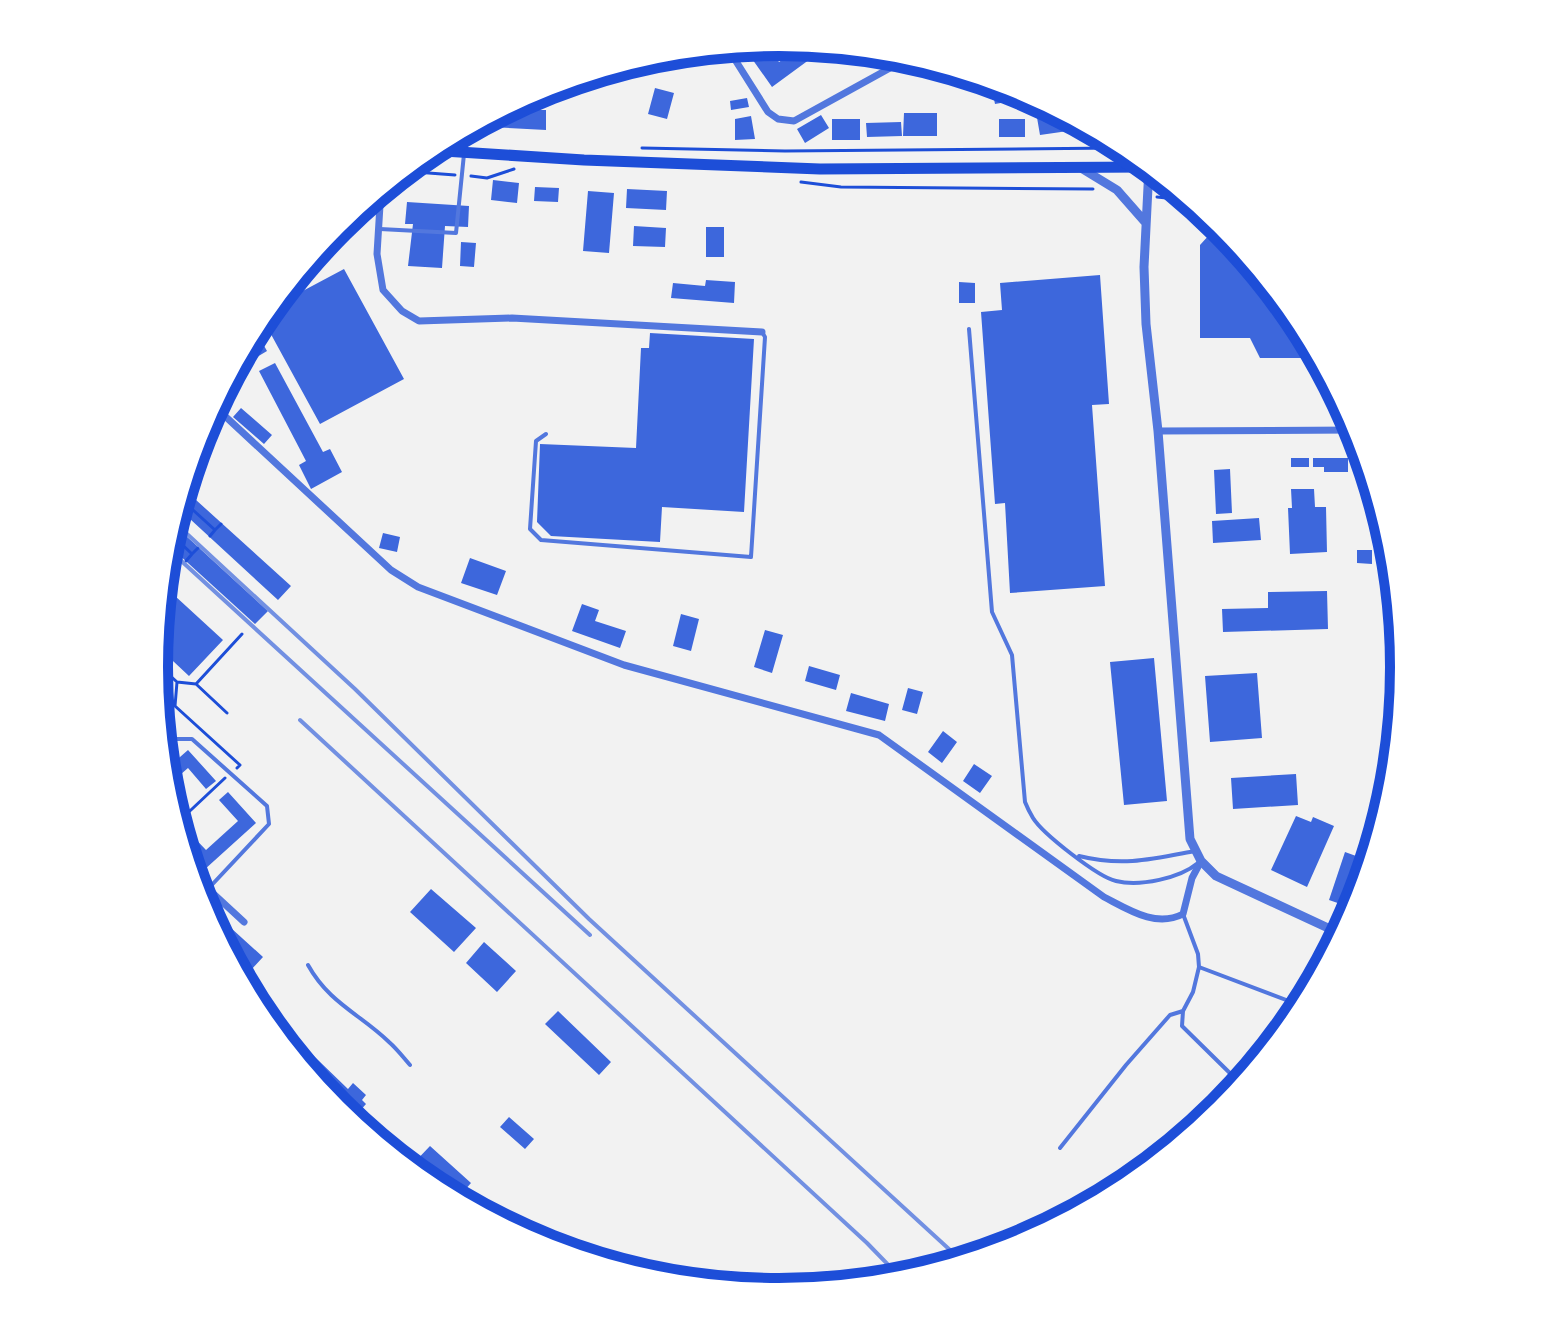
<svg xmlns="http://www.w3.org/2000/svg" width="1557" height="1334" font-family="'Zilla Slab',serif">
  <rect width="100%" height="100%" fill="#f2f2f2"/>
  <path fill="#3d67dc" d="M766 43H771L777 52 774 54 779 62 800 48 798 44 810 45 817 54 772 87 743 46Z
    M855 50 879 52 856 66 849 54Z
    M997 83 1018 90 1029 98 995 104 991 85Z
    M655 88 674 93 667 119 648 114Z
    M747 98 749 107 731 110 730 101Z
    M526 103 534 104V110H546V130L472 126 509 106V109L526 110Z
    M1045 104 1065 115 1068 131 1040 135 1035 106Z
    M904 113H937V136H903Z
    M821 115 829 128 805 143 797 129Z
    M751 116 755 139 735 140V119Z
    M832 119H860V140H832Z
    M999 119H1025V137H999Z
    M901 122 902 136 867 137 866 123Z
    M493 180 519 183 517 203 491 200Z
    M535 187 559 188 558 202 534 201Z
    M627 189 667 191 666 210 626 208Z
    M588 191 614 193 609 253 583 251Z
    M407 202 469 206 468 227 445 226 442 268 408 266 413 224H405Z
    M634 226 666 228 665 247 633 246Z
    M706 227H724V257H706Z
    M1227 233 1298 320 1319 358H1260L1250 338H1200V245L1210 234Z
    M461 242 476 243 474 267 460 266Z
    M344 269 404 379 320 424 261 316 267 310Z
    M1100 275 1109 404 1092 405 1105 586 1010 593 1005 503 995 504 981 312 1002 310 1000 283Z
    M706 280 735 282 734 303 671 298 673 283 705 286Z
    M959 282 975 283V303H959Z
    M254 328 267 351 245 364 240 355Z
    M650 333 754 339 744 512 662 507 660 542 551 536 537 522 540 444 636 448 641 348H649Z
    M275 363 323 452 330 449 342 472 311 489 299 465 306 461 259 371Z
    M241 408 272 435 264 444 233 417Z
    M1291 458H1309V467H1291Z
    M1313 458H1348V472H1324V467H1313Z
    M1230 469 1232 513 1216 514 1214 470Z
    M1291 489H1314L1315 507H1326L1327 552 1290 554 1288 508H1292Z
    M185 490 291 586 278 600 177 507Z
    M1259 518 1261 540 1213 543 1212 521Z
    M172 523 268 611 255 624 166 543Z
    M383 533 400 537 397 552 379 548Z
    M1357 550H1372V564L1357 563Z
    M470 558 506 571 497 595 461 583Z
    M162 584 223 640 189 676 158 647 163 642 157 636Z
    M1327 591 1328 629 1223 632 1222 609 1268 608V592Z
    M582 604 599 610 595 621 626 631 620 648 572 631Z
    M681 614 699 619 691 651 673 646Z
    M765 630 783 635 772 673 754 667Z
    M1154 658 1167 801 1124 805 1110 662Z
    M809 666 840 675 836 690 805 681Z
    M1257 673 1262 738 1210 742 1205 676Z
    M908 688 923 692 917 714 902 710Z
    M851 693 889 704 885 721 846 711Z
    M943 731 957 742 942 763 928 752Z
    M188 750 216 781 206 789 188 768 165 788 164 771Z
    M974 764 992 776 980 793 963 781Z
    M1296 774 1298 805 1233 809 1231 778Z
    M228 792 256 823 204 870 183 846 179 832 184 827 206 850 238 821 219 800Z
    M1296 816 1311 822 1313 817 1334 826 1307 887 1271 870Z
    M1345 852 1370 861 1355 909 1329 900Z
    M431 889 476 928 454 952 410 912Z
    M198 898 263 957 251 970 234 955 230 960Z
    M484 942 516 971 497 992 466 963Z
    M253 1004 287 1034 289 1032 348 1089 353 1083 366 1095 362 1100 366 1104 351 1121 336 1109 259 1014Z
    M558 1011 611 1062 599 1075 545 1024Z
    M509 1117 534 1139 525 1149 500 1127Z
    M430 1146 471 1183 456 1200 431 1186 409 1168Z"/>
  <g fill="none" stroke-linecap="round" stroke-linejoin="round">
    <path stroke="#1d4ed8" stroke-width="3" d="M642 148 785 151 1116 148 1121 145
      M402 171 455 175
      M471 176 487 178 514 169
      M801 182 841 187 1093 189
      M1175 188 1176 199
      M1157 197 1176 199 1183 194
      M193 510 215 530 210 536
      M215 530 221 524
      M170 533 192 554 198 548
      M186 561 192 554
      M162 577 168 583 176 575
      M154 661 177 682 196 684 242 634
      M177 682 175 706 240 765 237 768
      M196 684 227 713
      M176 824 225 778"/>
    <path stroke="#5277de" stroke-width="4" d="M380 229 456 233 464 154
      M969 329 992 612 1012 655 1025 802C1027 807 1030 813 1033 818 1043 834 1098 877 1116 881 1140 887 1180 878 1198 863
      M546 434 536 441 530 529 541 540 751 557 765 337 762 332
      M162 754 176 739H192L267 806 269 824 208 889
      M1079 856C1123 867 1153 859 1195 851
      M1183 914 1198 954 1199 967 1302 1006
      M308 965C329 1003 360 1014 389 1042 397 1049 403 1057 410 1065
      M1183 1011 1182 1026 1241 1084
      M1060 1148 1126 1065 1170 1015 1183 1011 1193 992 1199 967"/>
    <path stroke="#5277de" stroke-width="7" d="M727 47 768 112 778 119 794 121 910 57
      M381 189 377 254 383 290 402 311 419 321 512 318 762 332
      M213 405 391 570 418 587 624 665 879 735 1104 897C1129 910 1156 928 1183 914L1192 878 1201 861
      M1158 431 1357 430
      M191 873 244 922"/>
    <path stroke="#5277de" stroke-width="9" d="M1149 167 1144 267 1146 324 1158 431 1190 839 1201 861 1216 876 1341 934
      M1081 168 1117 190 1146 223"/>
    <path stroke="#1d4ed8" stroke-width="11" d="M428 150 584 160 820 169 1149 167"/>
    <path stroke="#7290e2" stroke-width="4" d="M173 521 355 689 589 919 962 1261
      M165 546 590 935
      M300 720 867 1243 902 1279"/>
  </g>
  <path d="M0 0H1557V1334H0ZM168 667a611 611 0 1 1 1222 0a611 611 0 1 1-1222 0Z" fill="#fff" fill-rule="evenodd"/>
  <path fill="none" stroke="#1d4ed8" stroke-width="10" d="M168 667a611 611 0 1 1 1222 0a611 611 0 1 1-1222 0Z"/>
</svg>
